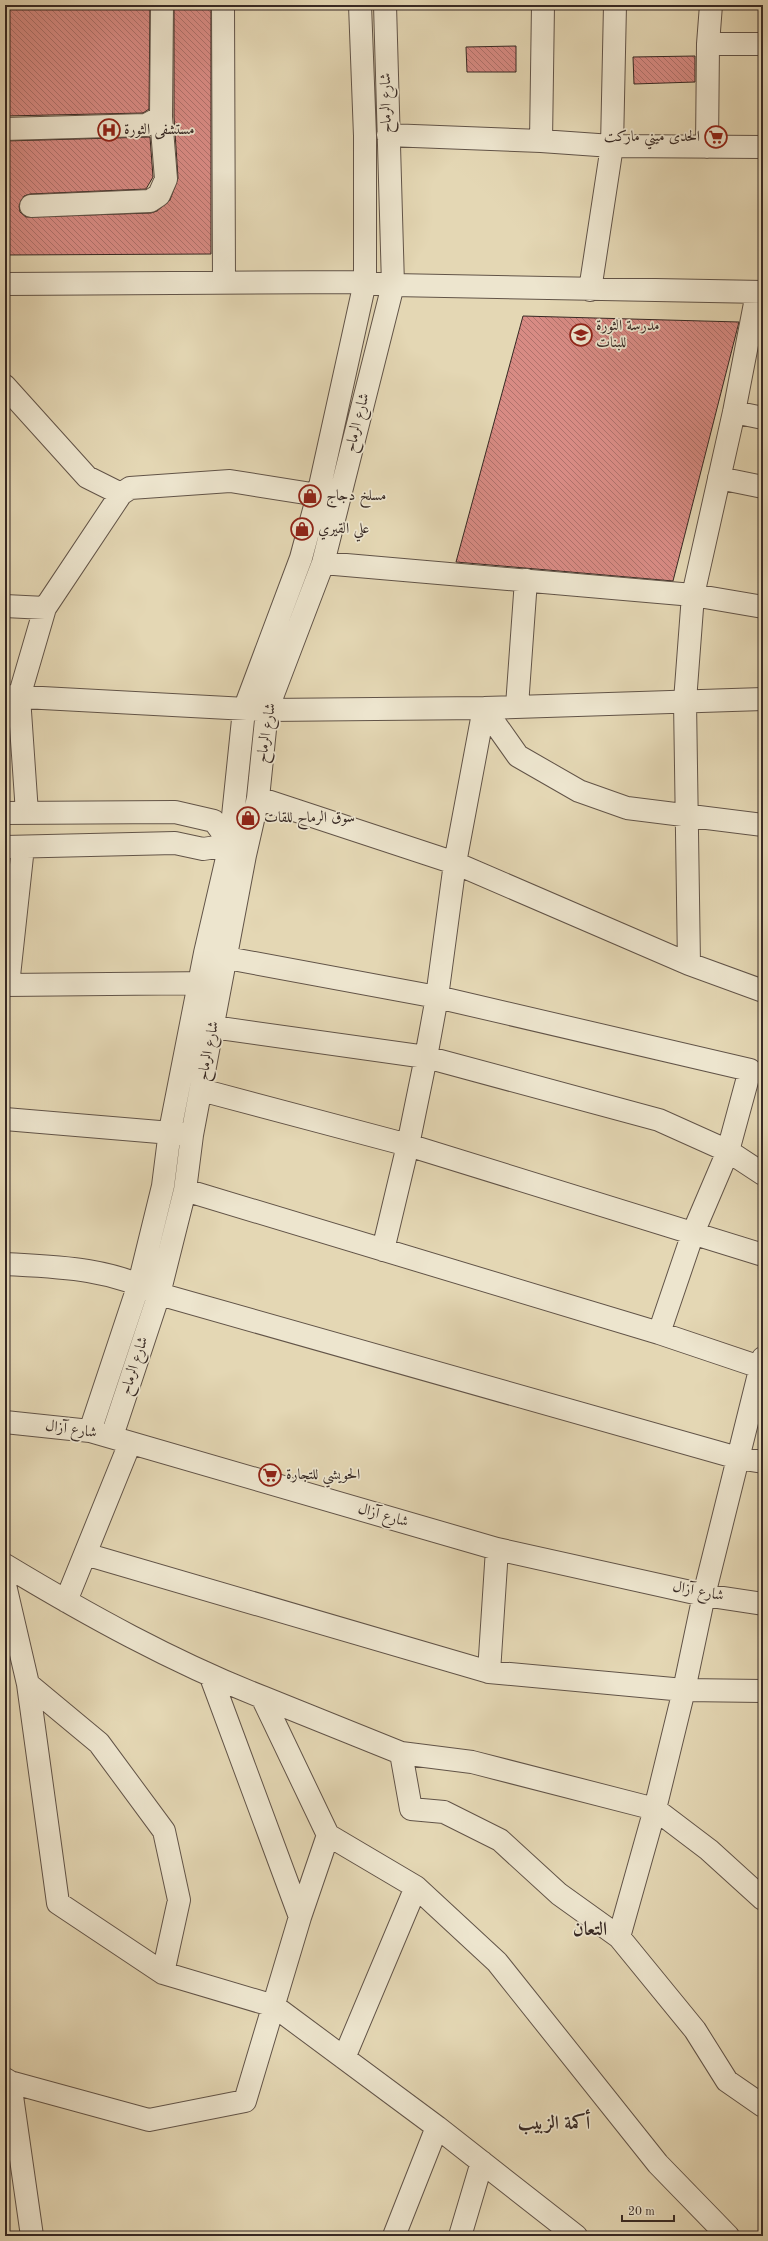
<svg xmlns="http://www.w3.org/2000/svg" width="768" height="2241" font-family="'Old Standard TT',Amiri,serif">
  <defs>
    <pattern id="building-back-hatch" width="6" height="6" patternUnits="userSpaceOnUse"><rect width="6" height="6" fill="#d88b84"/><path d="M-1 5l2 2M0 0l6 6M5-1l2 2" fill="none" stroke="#b0726c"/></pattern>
  </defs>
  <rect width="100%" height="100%" fill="#e4d7b4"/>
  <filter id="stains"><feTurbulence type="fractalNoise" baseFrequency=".005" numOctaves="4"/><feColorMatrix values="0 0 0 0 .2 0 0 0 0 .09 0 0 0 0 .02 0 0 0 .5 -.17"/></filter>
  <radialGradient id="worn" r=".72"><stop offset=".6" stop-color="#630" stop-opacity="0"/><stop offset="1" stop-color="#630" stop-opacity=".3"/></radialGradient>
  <path fill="url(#building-back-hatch)" stroke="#372924" d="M5 5H150L149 109 143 113 5 116Z
    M174 5H211V254L5 255V141L150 137 153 177 146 189 30 194 24 196 19 206 20 212 26 217 151 213 157 211 170 200 178 178 174 117Z
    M516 46V72H467L466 47Z
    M695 56V82L634 84 633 57Z
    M523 316 739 322 673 581 456 562Z"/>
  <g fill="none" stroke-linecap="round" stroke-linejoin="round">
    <g stroke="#625448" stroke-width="24">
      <path id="minor" d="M223 5 224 282
        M708 44H763
        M5 129 146 125 161 117
        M388 135 541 141 612 146 763 147
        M541 141 543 5
        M707 147 708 44 711 5
        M31 206 150 201 159 195 166 179 161 117 162 5
        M5 284 365 282 393 285 763 292
        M590 290 612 146 615 5
        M5 386 87 477 121 494
        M734 412 763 418
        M719 478 763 487
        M323 563 693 595 763 607
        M5 606 45 608
        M5 696 267 710 484 708 763 699
        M517 706 526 580
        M484 708 518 756 579 791 627 808 763 825
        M258 798 455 863 689 964 763 991
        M5 813 175 812 214 821 233 847
        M27 813 19 697 45 608 121 494 130 488 230 481 318 495
        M5 847 175 843 203 849 230 845
        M227 958 437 997 750 1070 728 1151 693 1233 659 1333
        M689 964 685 701 693 595 734 412 757 293
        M5 985 213 983
        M8 985 23 847
        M213 1027 426 1057 659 1120 728 1151 763 1174
        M201 1090 408 1145 763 1255
        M5 1119 183 1134
        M185 1190 659 1333 763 1368
        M383 1250 408 1145 426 1057 437 997 455 863 484 708
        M5 1264C60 1267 109 1268 159 1294L738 1458 763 1462
        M5 1422 90 1431 497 1549 704 1595 763 1604
        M90 1431 139 1284 163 1186 170 1131 205 953 230 845 244 710 301 558 318 495 365 282V136L360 5
        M112 1436 159 1294 185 1190 192 1135 245 855 258 798 267 710 323 563 393 285 385 5
        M85 1554 489 1672 684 1690 763 1691
        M5 1565C88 1615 173 1662 262 1697L328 1835 416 1887 497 1962 658 2164 728 2236
        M5 1585 28 1684 58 1903 163 1973 274 2006 437 2127 576 2236
        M66 1601 130 1443
        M489 1672 497 1549
        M211 1677 300 1917
        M28 1684 99 1743 164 1831 179 1900 163 1973
        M262 1697 401 1753 472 1762 655 1809 709 1850 763 1899
        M401 1753 411 1809 444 1812 500 1840 559 1894 619 1937 695 2030 727 2081 763 2106
        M619 1937 655 1809 684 1690 704 1595 763 1358
        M344 2058 416 1887
        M5 2079 10 2082 149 2120 245 2101 300 1917 328 1835
        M10 2082 32 2236
        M394 2236 437 2127
        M460 2236 482 2162"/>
    </g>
    <use href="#minor" stroke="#ede5ce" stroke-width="22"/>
  </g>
  <defs>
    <g id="hospital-ring" transform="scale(1.15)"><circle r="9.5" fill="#ede5ce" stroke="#8f2418" stroke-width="1.5"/><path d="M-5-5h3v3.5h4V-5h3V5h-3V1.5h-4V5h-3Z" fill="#8f2418"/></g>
    <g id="supermarket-ring" transform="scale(1.15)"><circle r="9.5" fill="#ede5ce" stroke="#8f2418" stroke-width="1.5"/><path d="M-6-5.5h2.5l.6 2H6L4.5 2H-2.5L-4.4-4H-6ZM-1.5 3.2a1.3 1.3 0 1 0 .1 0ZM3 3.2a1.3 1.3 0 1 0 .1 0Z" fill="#8f2418"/></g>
    <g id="school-ring" transform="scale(1.15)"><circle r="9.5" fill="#ede5ce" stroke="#8f2418" stroke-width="1.5"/><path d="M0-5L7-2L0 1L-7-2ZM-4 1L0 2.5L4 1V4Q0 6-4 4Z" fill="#8f2418"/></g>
    <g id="shop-ring" transform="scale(1.15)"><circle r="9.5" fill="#ede5ce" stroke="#8f2418" stroke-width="1.5"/><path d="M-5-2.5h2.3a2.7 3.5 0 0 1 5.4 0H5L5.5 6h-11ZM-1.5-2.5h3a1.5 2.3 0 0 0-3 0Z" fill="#8f2418"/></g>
  </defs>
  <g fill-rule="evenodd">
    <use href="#hospital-ring" x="109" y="130"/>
    <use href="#supermarket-ring" x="716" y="137"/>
    <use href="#school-ring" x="581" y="335"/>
    <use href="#shop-ring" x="310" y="496"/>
    <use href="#shop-ring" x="302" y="529"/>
    <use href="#shop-ring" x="248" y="818"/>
    <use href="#supermarket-ring" x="270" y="1475"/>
  </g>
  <g text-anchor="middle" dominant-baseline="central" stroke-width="3.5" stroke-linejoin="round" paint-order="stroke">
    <g font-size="15" fill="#372924" stroke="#ede5ce">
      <text transform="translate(387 103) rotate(-91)">شارع الرماح</text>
      <text transform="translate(358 423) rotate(-76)">شارع الرماح</text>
      <text transform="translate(267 733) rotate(-81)">شارع الرماح</text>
      <text transform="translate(209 1051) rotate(-79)">شارع الرماح</text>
      <text transform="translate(135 1366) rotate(-72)">شارع الرماح</text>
      <text transform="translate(71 1430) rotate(8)">شارع آزال</text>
      <text transform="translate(383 1516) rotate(16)">شارع آزال</text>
      <text transform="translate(698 1592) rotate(11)">شارع آزال</text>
    </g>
    <g font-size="15" fill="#372924" stroke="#ede5ce" text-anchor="start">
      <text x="124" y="130">مستشفى الثورة</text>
      <text x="700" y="137" text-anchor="end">الحدى ميني ماركت</text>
      <text x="596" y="326">مدرسة الثورة<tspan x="596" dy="17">للبنات</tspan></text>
      <text x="326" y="496">مسلخ دجاج</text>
      <text x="318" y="529">علي القيري</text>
      <text x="264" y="818">سوق الرماح للقات</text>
      <text x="286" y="1475">الحويشي للتجارة</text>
    </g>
    <g font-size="19" font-weight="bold" fill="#372924" stroke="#ede5ce">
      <text x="590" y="1930">التعان</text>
      <text x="554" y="2124">أكمة الزبيب</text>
    </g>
  </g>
  <rect width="768" height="2241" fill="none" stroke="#e4d7b4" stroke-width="20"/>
  <rect x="6" y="6" width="756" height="2229" fill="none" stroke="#372924" stroke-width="2"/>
  <rect x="10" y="10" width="748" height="2221" fill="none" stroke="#372924"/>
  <path d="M622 2215v6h52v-6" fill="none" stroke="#372924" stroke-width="2"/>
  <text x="628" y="2215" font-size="12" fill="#372924" stroke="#ede5ce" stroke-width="3" paint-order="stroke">20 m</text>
  <rect width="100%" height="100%" filter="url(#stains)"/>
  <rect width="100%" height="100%" fill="url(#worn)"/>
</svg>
